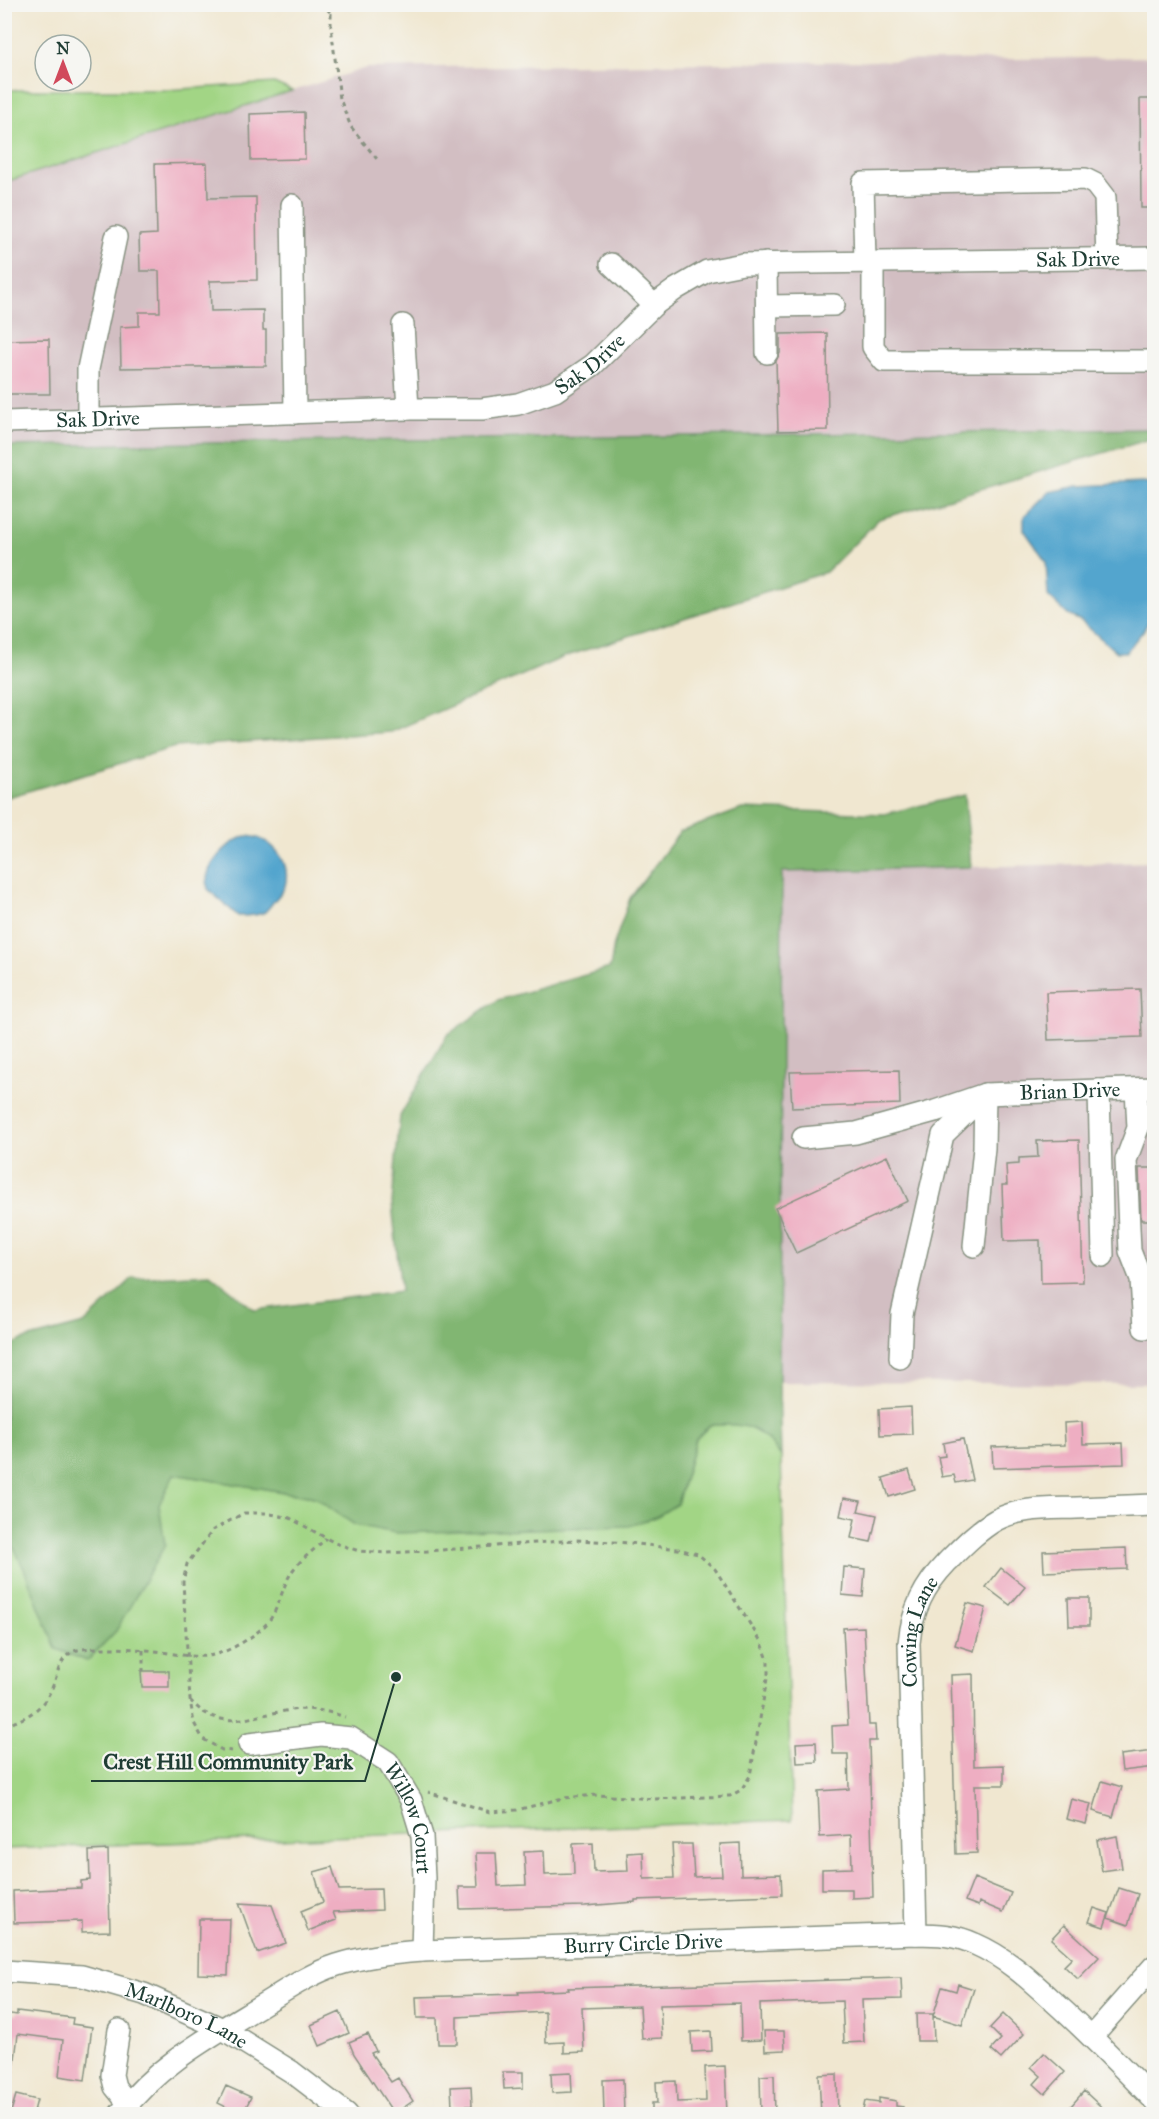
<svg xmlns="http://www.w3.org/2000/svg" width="1159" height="2119" font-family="'IM FELL Great Primer',serif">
  <rect width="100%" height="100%" fill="#f6f6f2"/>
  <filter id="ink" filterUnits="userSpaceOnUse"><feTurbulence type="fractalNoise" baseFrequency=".0167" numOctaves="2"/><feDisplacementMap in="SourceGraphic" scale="12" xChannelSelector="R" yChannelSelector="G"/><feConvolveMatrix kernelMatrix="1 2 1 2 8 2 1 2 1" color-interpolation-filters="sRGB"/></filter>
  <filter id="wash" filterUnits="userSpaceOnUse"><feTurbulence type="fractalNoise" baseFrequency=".008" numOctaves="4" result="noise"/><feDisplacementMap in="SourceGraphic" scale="24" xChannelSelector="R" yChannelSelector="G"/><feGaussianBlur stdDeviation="1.35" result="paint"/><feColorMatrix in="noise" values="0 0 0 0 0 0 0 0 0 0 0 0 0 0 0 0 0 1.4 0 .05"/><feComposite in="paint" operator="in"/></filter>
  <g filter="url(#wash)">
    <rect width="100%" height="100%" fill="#f0e7d0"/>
    <path fill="#d2bec2" d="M1154 57V429L5 446 4 182 366 68Z
      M1154 862V1384L779 1382 782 872Z"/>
    <path fill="#a2d585" stroke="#60895c" stroke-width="1.5" d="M274 83 292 91 5 182V90H166Z
      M742 1424 768 1438 781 1456 792 1820 5 1849 4 1520 174 1474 314 1497 355 1525 677 1504 696 1439 710 1425Z"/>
    <path fill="#81b672" stroke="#507a53" stroke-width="1.5" d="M1154 429V438L879 519 826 572 564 657 391 732 175 747 5 798V446Z
      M965 795 971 867 782 872 779 1382 781 1456C758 1425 748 1424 710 1425L696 1439 677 1504 656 1517 629 1526 396 1533 355 1525 314 1497 174 1474 159 1505 165 1545 116 1631 87 1661 56 1649 24 1569 5 1528V1349L22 1340 84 1324 133 1278 210 1274 255 1310 401 1291 392 1203 400 1116 447 1035 498 1000 610 968 614 944 630 898 680 832 742 809 884 814Z"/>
    <path fill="#53a5ce" stroke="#397181" stroke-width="1.5" d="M1143 483 1154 485V613L1143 631 1126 652H1116L1081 621 1068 615 1048 596 1046 561 1024 530V516L1049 492 1078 486Z
      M245 836C270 836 292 860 285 886 283 892 278 896 274 901 272 904 268 909 265 912 258 916 246 916 238 916L208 889C201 868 227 843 245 836Z"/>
    <g id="blocks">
      <path fill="#eeaec2" d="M1140 99H1155V208H1141Z
        M304 112 305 159 251 160 250 114Z
        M207 163 208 198 256 197 257 280 210 281 211 311 263 310V330H266V366L121 368 120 327 139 326V312H160L159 271H140L139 235 157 234 155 164Z
        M827 333 828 430 778 431 776 361 780 353V334Z
        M49 339 50 394H4V340Z
        M1140 989 1142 1037 1048 1040 1046 992Z
        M899 1070 900 1104 792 1108 790 1072Z
        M1079 1140 1083 1282 1041 1283 1040 1240 1004 1241 1002 1185H1007L1006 1165 1019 1164V1158L1038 1157 1037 1141Z
        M887 1156 908 1201 796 1253 775 1208Z
        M1139 1168H1155V1220H1141Z
        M911 1407 912 1434 880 1435 879 1409Z
        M1082 1422 1083 1444 1123 1443 1124 1464 993 1468 992 1447 1065 1445 1064 1423Z
        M963 1439 972 1480 956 1483 954 1475 942 1477 938 1457 945 1456 943 1443Z
        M909 1470 915 1489 889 1497 883 1478Z
        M844 1498 861 1501 858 1511 877 1515 871 1542 851 1538 855 1519 840 1516Z
        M1126 1548 1127 1569 1044 1572 1043 1551Z
        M844 1567 865 1569 863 1597 842 1595Z
        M1001 1568 1025 1587 1010 1605 986 1587Z
        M1068 1598H1089V1626H1069Z
        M967 1603 986 1608 974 1651 955 1645Z
        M864 1627 869 1725H875L876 1741H869L873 1897 852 1898V1889H822V1869L852 1868 851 1835 820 1837 818 1791 849 1789 848 1754H833L832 1726 848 1725 843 1628Z
        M141 1671H169V1687H142Z
        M973 1674 974 1766 1004 1765V1785H975L977 1853 956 1854 951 1675Z
        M816 1742 817 1762 797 1763 796 1743Z
        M1155 1751V1767L1122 1771 1120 1755Z
        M1102 1781 1122 1787 1113 1817 1093 1811Z
        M1071 1799 1091 1804 1086 1824 1066 1819Z
        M1117 1836 1122 1868 1102 1871 1097 1840Z
        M593 1843 594 1872 628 1871 627 1853 643 1852 644 1879 674 1878 672 1844H692L694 1877 722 1876 720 1844 740 1843 741 1875 781 1874 782 1895 635 1900V1902L585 1906 460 1909 459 1887H478L476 1853H496L498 1886 526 1885 524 1852 544 1851 545 1875 574 1874 573 1844Z
        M108 1850 110 1931 82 1932V1921L14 1923 13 1891 81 1888V1881L90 1880 89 1851Z
        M332 1867 339 1890 381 1889 382 1910 333 1912 336 1920 308 1931 301 1911 323 1902 314 1872Z
        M974 1878 1011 1893 1003 1912 979 1902 978 1906 965 1901Z
        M1119 1888 1138 1894 1128 1925 1108 1918Z
        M239 1903 272 1905 286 1943 257 1953Z
        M1094 1908 1109 1913 1104 1927 1089 1922Z
        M199 1919H230L228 1975 198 1974Z
        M1064 1925 1099 1957 1078 1979 1064 1966 1072 1958 1051 1939Z
        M901 1978 902 1999 862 2000 864 2042 844 2043 842 2001 760 2004 761 2040 741 2041 740 2003 660 2005 662 2038 642 2039 640 2006 582 2008 584 2052 564 2053V2042L546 2043 545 2012 457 2017V2044H438L437 2018H417L416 1997 519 1994 518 1992 569 1990 568 1988Z
        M958 1984 974 1989 962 2025 933 2016 934 2041H917L916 2014H933V2016L942 1987 956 1991Z
        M17 2011 73 2018 72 2024 92 2027 85 2080 59 2076 63 2040 18 2034 13 2076 4 2075V2013L17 2015Z
        M340 2012 349 2033 320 2046 311 2025Z
        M1003 2014 1024 2034 1001 2059 991 2050 1001 2039 990 2028Z
        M711 2031 712 2051 692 2052 691 2032Z
        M764 2031H784L785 2050 765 2051Z
        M368 2034 376 2051 371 2053 391 2082 398 2078 413 2101 394 2114 354 2054 349 2042Z
        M1044 2053 1065 2072 1045 2094 1034 2084 1041 2076 1031 2067Z
        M725 2066 727 2115H652V2103H657L656 2082 676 2081 677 2102 706 2101 705 2067Z
        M503 2072H523V2088L504 2089Z
        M571 2072 572 2092 552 2093 551 2073Z
        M837 2074 838 2115H821L819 2075Z
        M774 2075 775 2115H761L760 2076Z
        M623 2079 624 2115H604L603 2080Z
        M226 2086 251 2097 242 2115 218 2103Z
        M471 2086 472 2106H452L451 2087Z
        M1084 2091 1110 2115H1081L1071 2106Z
        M16 2095 37 2100 33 2115H10Z
        M879 2098 896 2101V2106L903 2107 902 2115H862L865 2101 879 2103Z"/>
    </g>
  </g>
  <g filter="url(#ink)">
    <use href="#blocks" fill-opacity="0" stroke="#889282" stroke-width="1.5"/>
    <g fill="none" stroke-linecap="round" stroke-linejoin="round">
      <g stroke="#889282" stroke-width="24">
        <g id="minor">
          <path d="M292 205 295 413"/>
          <path d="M865 262 863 183 1085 179 1095 184 1105 197 1107 259"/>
          <path d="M873 262V347L884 361H1154"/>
          <path d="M766 263 767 353"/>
          <path d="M611 264 654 305"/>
          <path d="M767 306 834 305"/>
          <path d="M403 325 408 409"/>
          <path d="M88 420V369L116 237"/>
          <path id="s1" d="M4 422 408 409H482L518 404 555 391 593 365 654 305 676 289 707 271 743 264 1154 258"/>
          <path d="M1136 1089 1138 1128 1126 1160 1130 1251 1141 1279 1144 1328"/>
          <path d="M1099 1090 1103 1256"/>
          <path id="s2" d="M803 1138 856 1133 935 1111 985 1094 1154 1088"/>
          <path d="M974 1246 984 1148 985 1094"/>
          <path d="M900 1358 902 1314 943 1135 980 1099"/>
          <path id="s3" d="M249 1744 321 1735 351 1738 388 1762 411 1800 422 1836 424 1878 422 1951"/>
          <path id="s4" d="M916 1934 909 1643C912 1610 924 1586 947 1562 962 1547 977 1531 996 1520 1020 1507 1050 1509 1077 1508 1103 1507 1129 1506 1154 1505"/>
          <path id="s5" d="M4 1971 82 1976 144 1994 223 2029 292 2072 347 2114"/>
          <path d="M119 2030 112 2075 115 2087 128 2103"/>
          <path d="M1092 2036 1154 1966"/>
          <path id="s6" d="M120 2114C156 2066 209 2037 260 2006 285 1991 309 1974 337 1965 365 1956 393 1953 422 1951L916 1934C937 1934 956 1935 975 1944 1005 1957 1028 1978 1052 2000 1088 2032 1121 2066 1154 2100"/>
        </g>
      </g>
      <path stroke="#889282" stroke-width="3" stroke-dasharray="4.5 4.5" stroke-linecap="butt" d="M321 4 330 12
        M331 4V26L340 99 351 127 377 159
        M143 1650V1671
        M190 1700C219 1733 249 1716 285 1711 306 1707 325 1710 345 1717
        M4 1726C28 1718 45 1708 54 1683 58 1672 60 1659 72 1652 80 1648 94 1648 103 1648 123 1648 143 1649 163 1652 180 1655 200 1659 217 1654 233 1649 248 1640 261 1629 280 1614 280 1588 293 1570 302 1558 316 1549 326 1538
        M232 1751 222 1750 203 1739 194 1723 190 1700 183 1582 187 1564 213 1530 244 1513H266L290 1518 335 1543 359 1551 388 1553 427 1551 576 1540 630 1543 678 1549 698 1554 715 1569 762 1643 768 1660V1673L750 1776 741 1790 730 1796 654 1799 597 1795 563 1798 517 1810 490 1812 428 1792"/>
      <use href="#minor" stroke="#fff" stroke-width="21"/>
    </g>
  </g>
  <g text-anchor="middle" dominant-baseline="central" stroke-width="4.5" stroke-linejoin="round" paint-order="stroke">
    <g font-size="21" fill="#1f3d34" stroke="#f6f6f2">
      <text stroke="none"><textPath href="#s1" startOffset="1120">Sak Drive</textPath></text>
      <text stroke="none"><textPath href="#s1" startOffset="598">Sak Drive</textPath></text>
      <text stroke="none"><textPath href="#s1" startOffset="94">Sak Drive</textPath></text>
      <text stroke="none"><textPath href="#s2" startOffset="273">Brian Drive</textPath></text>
      <text stroke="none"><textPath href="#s4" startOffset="304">Cowing Lane</textPath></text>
      <text stroke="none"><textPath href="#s3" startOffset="208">Willow Court</textPath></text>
      <text stroke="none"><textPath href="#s6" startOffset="573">Burry Circle Drive</textPath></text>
      <text stroke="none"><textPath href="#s5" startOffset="190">Marlboro Lane</textPath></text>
    </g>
  </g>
  <path fill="none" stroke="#1f3d34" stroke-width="2" d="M396 1677L365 1781H91"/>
  <circle fill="#1f3d34" stroke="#f6f6f2" stroke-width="2" cx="396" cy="1677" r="6"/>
  <g font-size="22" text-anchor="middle" font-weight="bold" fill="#1f3d34" stroke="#f6f6f2" stroke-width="4.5" stroke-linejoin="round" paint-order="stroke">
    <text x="228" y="1769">Crest Hill Community Park</text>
  </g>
  <rect width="1159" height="2119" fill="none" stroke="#f6f6f2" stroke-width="24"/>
  <g transform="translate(63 63)"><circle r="28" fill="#f6f6f2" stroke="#a0aca6" stroke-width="1.5"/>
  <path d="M0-4.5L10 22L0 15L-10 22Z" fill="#d1495b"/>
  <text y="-9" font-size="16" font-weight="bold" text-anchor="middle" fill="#1f3d34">N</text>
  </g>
</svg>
